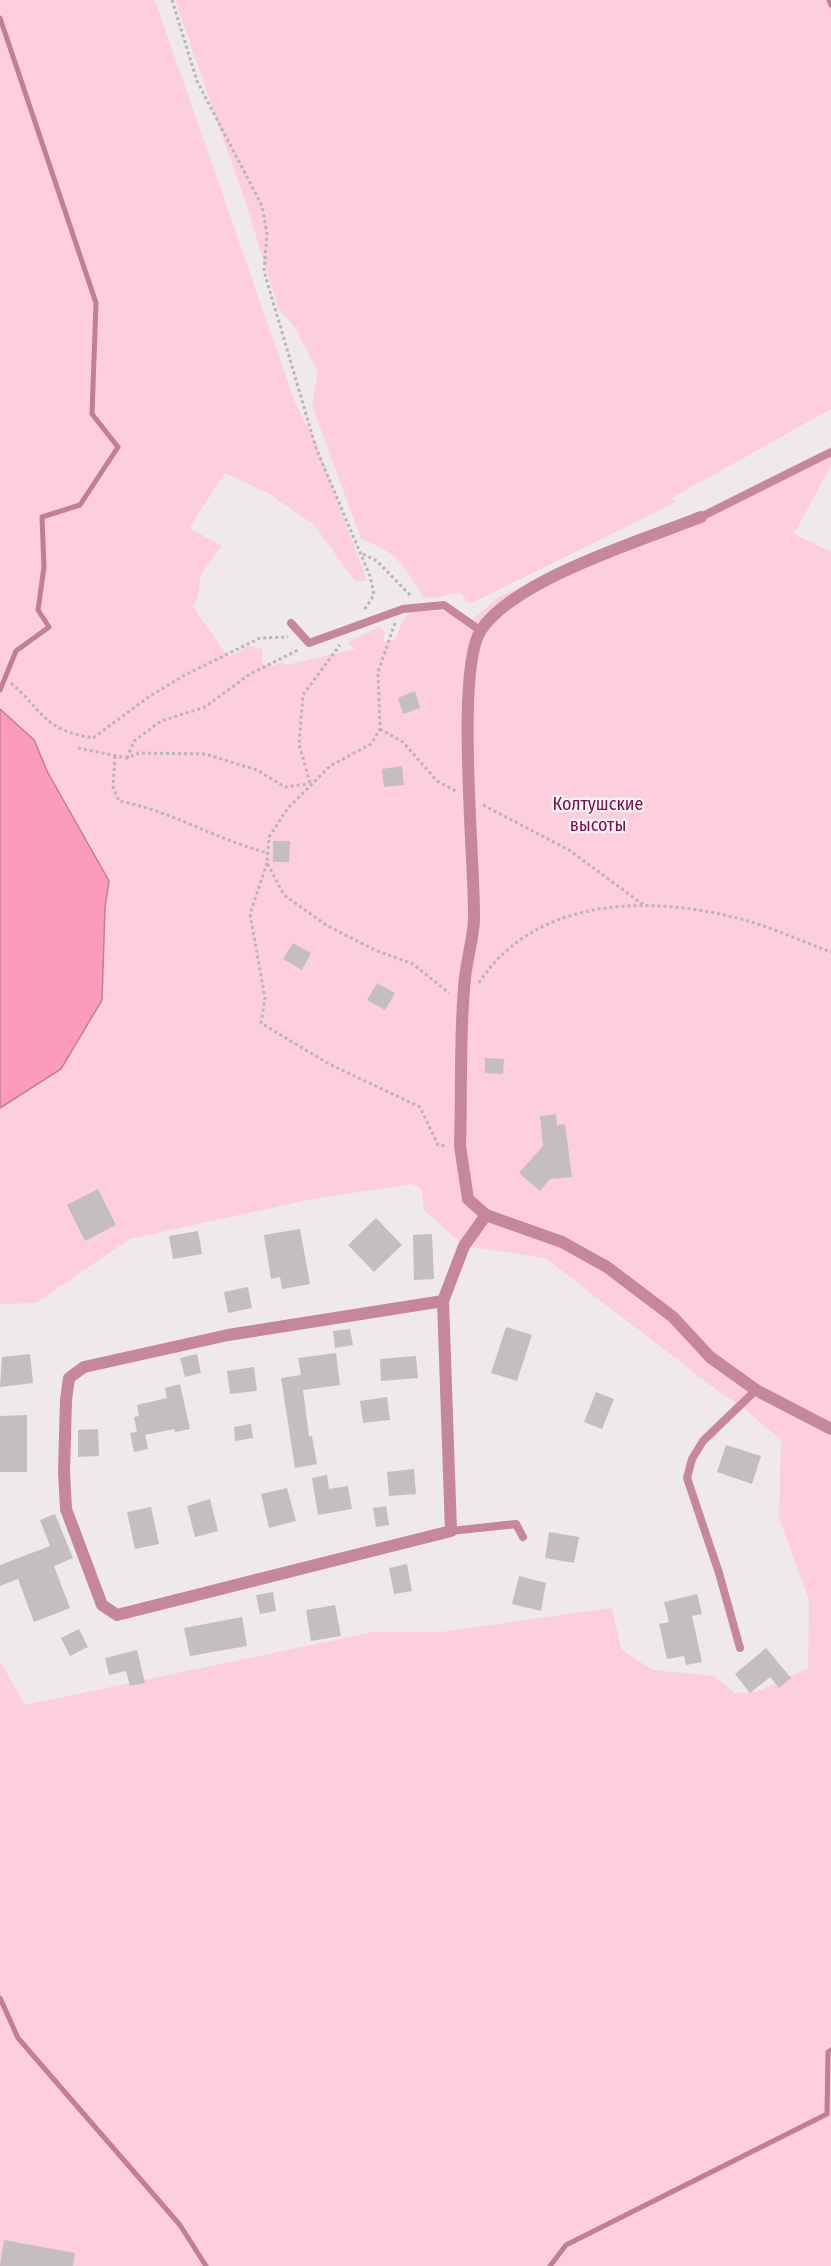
<svg xmlns="http://www.w3.org/2000/svg" width="831" height="2266" font-family="'Fira Sans Condensed',sans-serif">
  <rect width="100%" height="100%" fill="#efe9ea"/>
  <path fill="#fdcfdd" d="M0 0H155L296 405 316 442 367 581H355L314 525 268 493 225 473 189 528 222 546 201 574 198 597 193 606 228 657 249 646 262 649 263 664 273 666 283 662 286 665 355 649 347 642 379 627 385 632 383 642 396 639C398 633 401 622 406 617 419 601 450 609 462 623L469 622 500 596 676 524 831 447V466L794 534 831 552V2266H0V1661L25 1705 373 1632H441L612 1608 621 1649 652 1670 714 1676 735 1693 756 1692 808 1668 809 1600 779 1518 781 1440 740 1405 718 1391 545 1258 464 1246 424 1210 421 1189 412 1184 312 1199 130 1239 36 1303 0 1304Z
    M175 0H831V409L670 499 676 502 470 604 460 593C445 592 443 600 423 597 404 565 397 552 361 539L312 405 318 372 294 326 279 310 245 201Z"/>
  <path fill="#fc9bbd" stroke="#c37e97" stroke-width="1.5" d="M0 709 34 740 48 773 109 881 105 908 102 1000 61 1069 0 1108Z"/>
  <g fill="none" stroke-linecap="round" stroke-linejoin="round">
    <path stroke="#c37e97" stroke-width="5" d="M829 0 831 5
      M0 18 96 303 92 414 118 447 80 505 42 517 44 567 38 610 49 627 16 651 0 690
      M0 1998 18 2038 180 2225 206 2266
      M550 2266 566 2245 827 2114 828 2052 831 2050"/>
  </g>
  <path fill="#c4bec0" d="M415 691 420 708 403 714 398 698Z
    M402 766 404 785 384 787 382 769Z
    M273 841H290L289 862H273Z
    M293 943 311 953 302 970 283 959Z
    M377 983 395 993 385 1010 367 1000Z
    M485 1058 504 1059 503 1074 485 1073Z
    M556 1114 557 1125 565 1124 572 1177 550 1179 540 1191 519 1173 543 1146 540 1116Z
    M98 1189 116 1225 85 1241 67 1205Z
    M376 1218 402 1245 374 1272 348 1245Z
    M300 1229 310 1284 282 1289 280 1277 271 1279 264 1235Z
    M198 1231 202 1254 173 1259 169 1236Z
    M432 1234 434 1279 414 1280 413 1235Z
    M248 1287 252 1308 228 1313 224 1292Z
    M506 1327 532 1335 517 1381 491 1373Z
    M350 1329 353 1345 335 1348 333 1331Z
    M336 1353 340 1385 303 1390 309 1436H312L317 1464 295 1468 281 1378 301 1375 298 1358Z
    M30 1354 33 1383 0 1387 2 1357Z
    M197 1354 201 1373 185 1377 180 1358Z
    M416 1356 418 1378 381 1381 380 1359Z
    M254 1367 257 1391 230 1394 227 1371Z
    M180 1384 190 1429 175 1432 174 1429 145 1435 148 1449 134 1452 130 1433 137 1432 134 1417 139 1416 137 1405 167 1398 165 1388Z
    M596 1392 614 1399 602 1429 584 1422Z
    M387 1397 390 1420 363 1423 360 1401Z
    M27 1415V1472H0V1416Z
    M251 1424 253 1438 235 1441 234 1427Z
    M98 1429 99 1456 78 1457V1430Z
    M726 1445 761 1456 752 1484 717 1472Z
    M414 1469 416 1494 389 1496 387 1472Z
    M327 1475 329 1489 348 1486 352 1509 318 1515 312 1478Z
    M287 1488 296 1521 269 1528 261 1494Z
    M210 1499 218 1531 195 1537 187 1506Z
    M386 1506 389 1525 376 1527 373 1508Z
    M151 1507 159 1544 135 1549 127 1512Z
    M55 1514 73 1558 54 1566 70 1608 34 1622 18 1579 0 1586V1565L50 1546 40 1520Z
    M549 1532 579 1537 574 1563 545 1558Z
    M407 1564 412 1591 394 1594 389 1568Z
    M519 1576 546 1583 541 1611 512 1604Z
    M273 1592 276 1611 260 1614 256 1595Z
    M697 1594 702 1614 692 1616 702 1662 686 1665 684 1656 667 1659 659 1624 669 1622 664 1602Z
    M335 1605 341 1636 311 1641 306 1610Z
    M242 1617 247 1646 190 1656 184 1628Z
    M79 1629 88 1647 70 1656 61 1638Z
    M766 1648 791 1678 779 1688 770 1677 750 1693 735 1674Z
    M137 1650 145 1683 130 1686 126 1671 109 1675 105 1658Z
    M4 2240 75 2253 73 2266H0Z"/>
  <g fill="none" stroke-linecap="round" stroke-linejoin="round">
    <path stroke="#b9b4b5" stroke-width="3" stroke-dasharray="3 3" stroke-linecap="butt" d="M172 0 197 81 262 206 267 234 264 271 316 448 370 576 374 595 364 610
      M363 554 377 561 412 597
      M395 623 378 672 380 729 371 744 330 766 288 808 269 837 267 863 284 895 326 925 375 950 413 964 449 993
      M11 683C46 714 42 729 93 738L150 696 185 675 260 638 288 637
      M380 729 403 742 437 781 456 791
      M78 748 127 758 139 753 205 754 257 770 285 787 308 784
      M115 756 113 787 119 801C169 810 217 840 268 853
      M127 758 134 741 161 721 205 707 250 674 298 650
      M310 783 299 744 303 695 340 645
      M483 805 569 850 645 906
      M267 863 250 914 265 998 261 1023 329 1064 420 1107 438 1145 447 1146
      M479 983C535 896 650 895 741 919 771 927 801 941 831 952"/>
    <path stroke="#c6869b" stroke-width="8" d="M701 517 831 452
      M291 623 309 643 403 609 444 605 481 631
      M451 1531 516 1524 523 1537
      M740 1648 719 1573 687 1478 692 1459 703 1441 756 1390"/>
    <path stroke="#c6869b" stroke-width="12" d="M701 517C643 540 515 579 481 630 455 669 475 863 474 920 473 939 467 959 465 978 459 1033 462 1091 460 1146L468 1199 486 1215 562 1242 607 1267 673 1317 710 1357 756 1390 831 1429
      M443 1301 451 1531 117 1615 102 1605 66 1509 64 1472 66 1400 69 1378 84 1367 228 1335 443 1301 464 1246 486 1215"/>
  </g>
  <g text-anchor="middle" dominant-baseline="central" stroke-width="4.5" stroke-linejoin="round" paint-order="stroke">
    <g font-size="18" fill="#810f47" stroke="#fcf6f8">
      <text x="598" y="804">Колтушские<tspan x="598" dy="21">высоты</tspan></text>
    </g>
  </g>
</svg>
